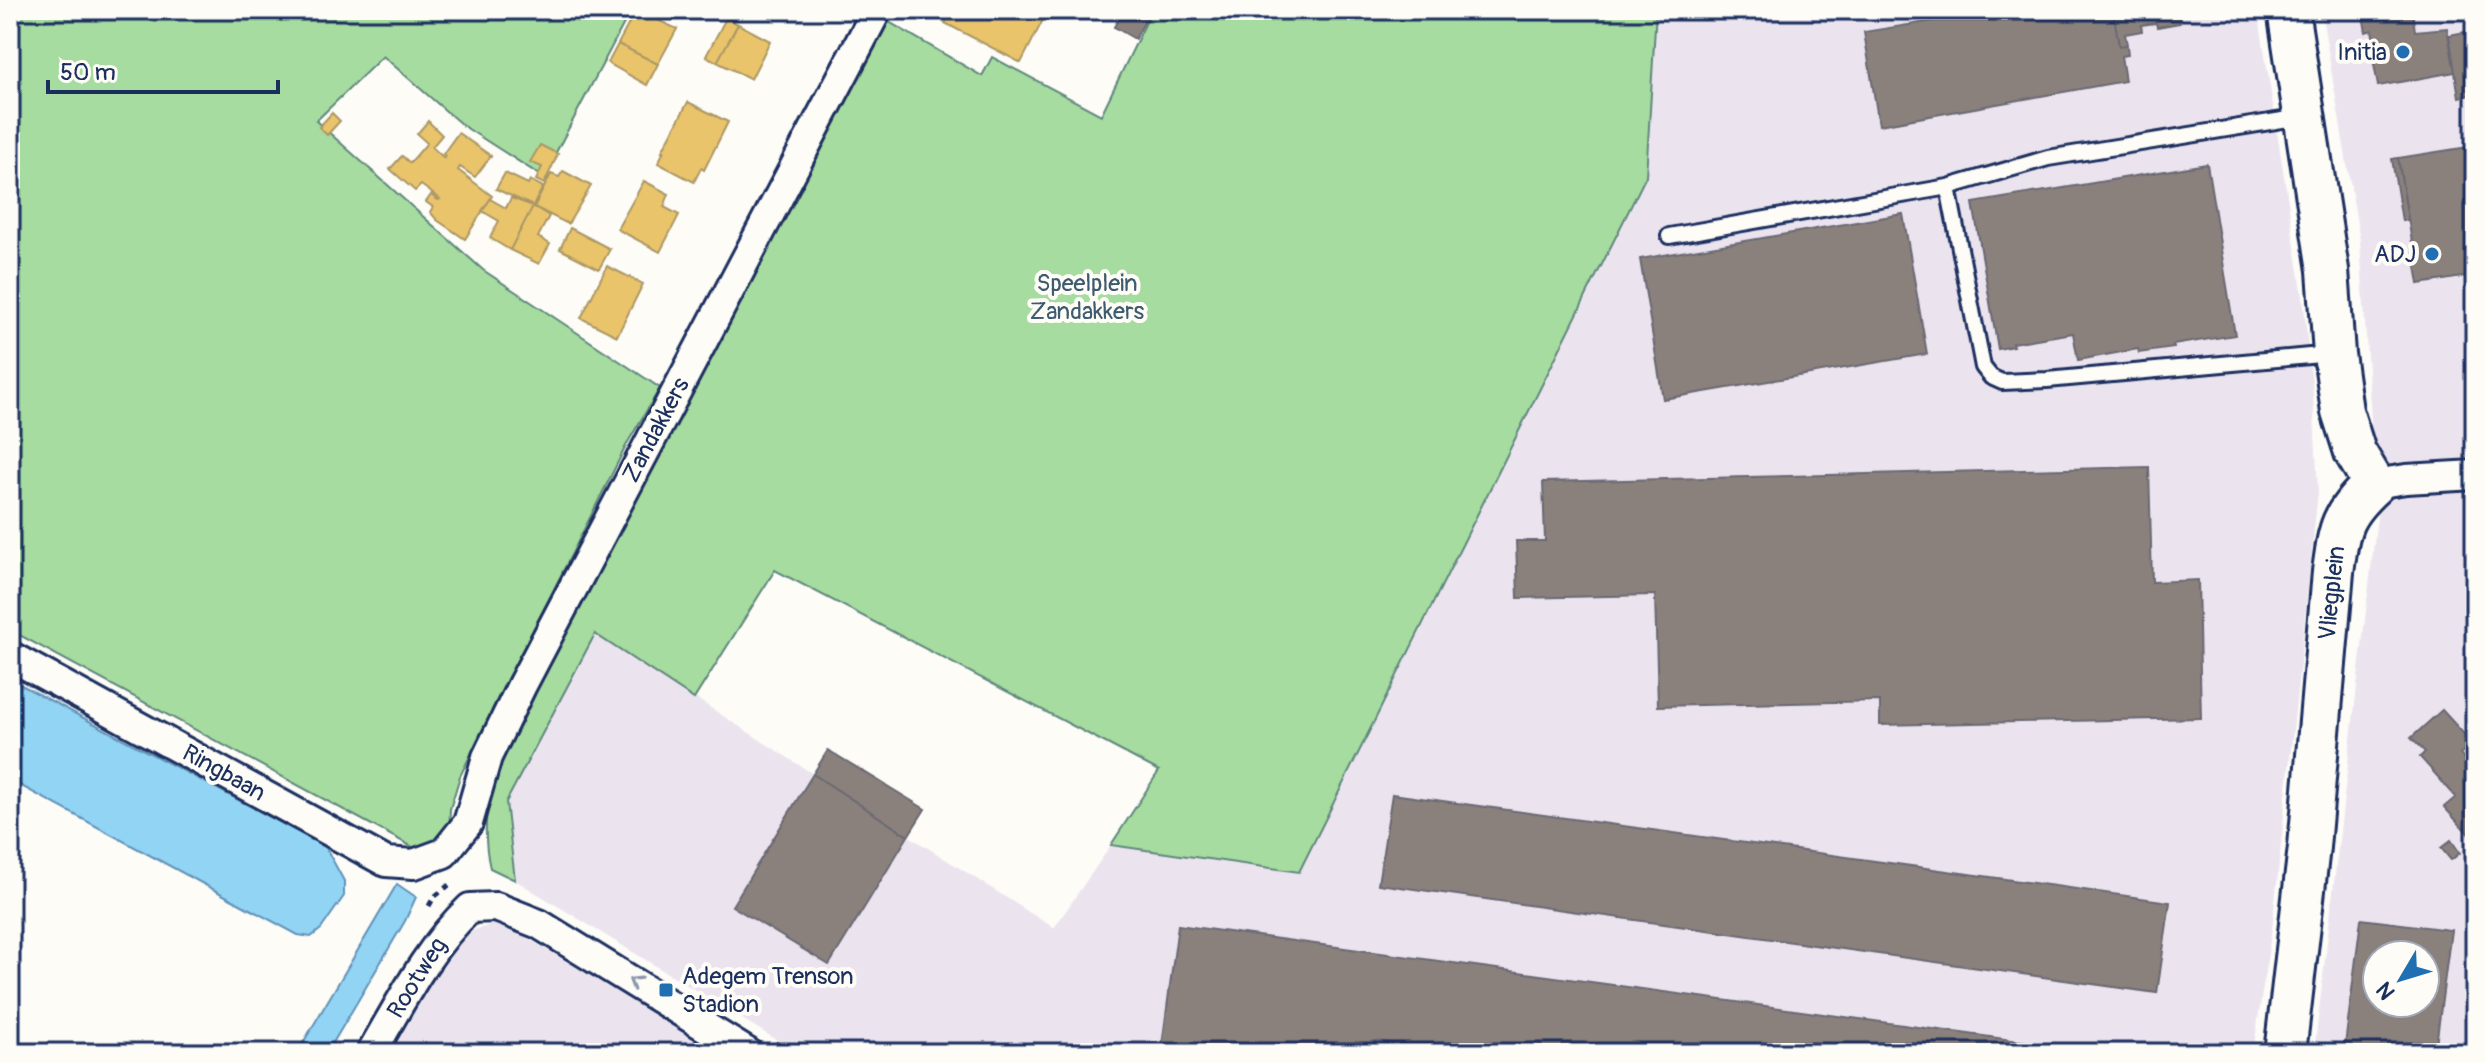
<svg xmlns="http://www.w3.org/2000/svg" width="2485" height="1063" font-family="Pangolin,sans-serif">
  <rect width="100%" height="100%" fill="#fdfcf7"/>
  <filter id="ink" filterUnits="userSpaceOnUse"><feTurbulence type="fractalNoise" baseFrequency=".0125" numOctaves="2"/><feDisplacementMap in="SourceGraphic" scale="16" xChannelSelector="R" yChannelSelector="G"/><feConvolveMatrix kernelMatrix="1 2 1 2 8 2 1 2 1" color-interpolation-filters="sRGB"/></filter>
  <g filter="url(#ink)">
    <path fill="#ebe4ef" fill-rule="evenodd" d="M1656 10H2258L2303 297 2313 394 2318 492 2273 921 2253 1053H798L515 880 506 802 595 633 813 774 828 750 925 809 909 836 1054 928 1111 845 1299 872 1646 177Z
      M2321 10H2475V1053H2314L2377 517 2360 241ZM2377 955H2425V1003H2377Z
      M501 922 718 1053H387L457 935Z"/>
    <path fill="#a6dc9f" stroke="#60867e" stroke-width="2" d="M10 10H631L543 177 462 125 383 56 316 121 483 270 660 388 628 442 460 776 450 809 449 833 420 851 10 630Z
      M1152 10H1656L1646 176 1299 872 1111 845 1159 771 775 570 694 699 595 634 506 802 515 880 490 868C482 835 487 803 493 770L882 18 982 76 992 57 1101 115Z"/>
    <path fill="#92d4f4" stroke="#6292b8" stroke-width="2" d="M10 679 325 846 344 881V896L321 929 311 937 298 935 10 780Z
      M397 884 416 897 405 921 327 1053H297Z"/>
    <path fill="#e9c46a" stroke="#ab9766" stroke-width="2" d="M636 10 677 29 658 64 618 44Z
      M952 10H1048L1021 63 945 23Z
      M952 10H1048L1021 63 945 23Z
      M726 18 738 24 717 62 706 56Z
      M738 24 770 41 751 79 717 62Z
      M618 44 658 64 647 85 608 63Z
      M688 102 728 122 704 170 701 168 694 182 658 163 664 151H662Z
      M332 113 340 121 327 135 319 127Z
      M428 121 442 135 432 147 444 158 445 156 443 154 458 133 491 156 475 177 460 167 458 170 492 196 465 239 437 220 430 212 433 207 426 202 431 195 438 200 440 199 421 185 415 191 390 169 402 156 410 163 427 143 417 134Z
      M540 145 558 154 544 184 536 180 542 167 530 162Z
      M563 171 591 186 568 224 534 207 551 174 559 177Z
      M505 173 528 184 530 180 543 187 533 206 496 189Z
      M644 181 669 194 664 207 679 215 660 252 617 229Z
      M511 198 533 206 510 250 490 238 499 221 482 211 490 199 506 208Z
      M533 206 549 216 538 237 550 244 539 264 510 250Z
      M570 228 610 249 599 269 560 249Z
      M607 266 643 284 617 336 581 318Z"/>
    <path fill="#8a817c" stroke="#696873" stroke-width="2" fill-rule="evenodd" d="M1124 10H1151L1135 39 1114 27Z
      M1945 10H2113L2119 46 2127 45 2128 55 2121 56 2125 81 1879 125 1864 32 1946 19Z
      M2113 10H2178L2180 23 2157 27 2156 23 2141 25 2142 31 2125 34 2127 45 2119 46Z
      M2362 10H2412L2415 31 2447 28 2455 72 2378 86 2370 42 2374 41 2372 30 2366 32Z
      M2471 31 2473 36H2475V94L2459 97 2449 35Z
      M2475 146V275L2419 284 2398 158Z
      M2398 158 2408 220 2402 221 2392 159Z
      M2207 164 2235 335 2173 345 2174 348 2139 353 2138 349 2078 360 2073 333 2012 343 2013 346 1998 349 1973 203Z
      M1903 214 1927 354 1663 399 1640 259Z
      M2149 467 2152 582 2198 580 2201 718 1880 725V701L1658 706 1655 595 1518 598 1516 541H1545L1543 482Z
      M2442 710 2472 743 2460 754 2475 771V829L2469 834 2444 807 2456 797 2420 757 2425 752 2411 738Z
      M828 750 925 809 908 836 813 774Z
      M813 774 908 836 829 965 732 906Z
      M1392 794 2170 902 2157 993 1378 884Z
      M2451 840 2460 853 2451 860 2441 848Z
      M2361 919 2451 930 2435 1053H2344ZM2377 955H2425V1003H2377Z
      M1178 925 2048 1045 2047 1053H1459L1375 1041 1373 1053H1161Z"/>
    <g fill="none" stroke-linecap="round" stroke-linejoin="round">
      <g stroke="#1b2f5e" stroke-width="20">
        <path id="lane" d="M1948 187 1983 367 1991 377 2002 382 2047 380 2331 354
          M1669 236 1948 187 2048 158 2301 117"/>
      </g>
      <g stroke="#1b2f5e" stroke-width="34">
        <path id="street" d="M2374 484 2406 479 2475 475
          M10 656 386 862 414 864 444 853 468 823 487 757 522 685 877 10
          M371 1053C401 1002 427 949 470 908L496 907 539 924 748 1053"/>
      </g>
      <g stroke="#1b2f5e" stroke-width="46">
        <path id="secondary" d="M2285 1053 2309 847 2333 572C2339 528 2340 515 2374 484L2355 452 2342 411 2334 354 2328 270 2288 10"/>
      </g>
      <path stroke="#1b2f5e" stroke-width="5" stroke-dasharray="6 6" stroke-linecap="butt" d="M429 906 434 897 449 885
        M775 1043 791 1053"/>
      <use href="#lane" stroke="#fdfcf7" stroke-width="14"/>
      <use href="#street" stroke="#fdfcf7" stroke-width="28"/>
      <use href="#secondary" stroke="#fdfcf7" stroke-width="40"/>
    </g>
    <defs><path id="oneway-chevron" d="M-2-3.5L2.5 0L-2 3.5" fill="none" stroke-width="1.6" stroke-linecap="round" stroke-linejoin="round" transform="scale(2)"/></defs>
    <use stroke="#8c96aa" href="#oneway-chevron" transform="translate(634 982) rotate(-149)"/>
  </g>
  <g fill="#1f6fb2" stroke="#fdfcf7" stroke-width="3">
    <circle cx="2403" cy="52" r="8"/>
    <circle cx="2432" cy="254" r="8"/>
    <rect x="658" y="982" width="16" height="16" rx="4"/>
  </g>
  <g text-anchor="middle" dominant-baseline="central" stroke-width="8" stroke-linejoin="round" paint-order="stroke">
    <g font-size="24" fill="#1b2f5e" stroke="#fdfcf7" text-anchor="end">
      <text x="2387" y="52">Initia</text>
      <text x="2416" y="254">ADJ</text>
      <text x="682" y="976" text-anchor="start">Adegem Trenson<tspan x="682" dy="28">Stadion</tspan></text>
    </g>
    <g font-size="24" fill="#3e5a6e" stroke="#fdfcf7">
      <text x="1087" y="283">Speelplein<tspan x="1087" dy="28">Zandakkers</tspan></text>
    </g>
    <g font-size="24" fill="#1b2f5e" stroke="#fdfcf7">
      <text transform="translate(656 430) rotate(-62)">Zandakkers</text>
      <text transform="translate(2332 593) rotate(-84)">Vliegplein</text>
      <text transform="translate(224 773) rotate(29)">Ringbaan</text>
      <text transform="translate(417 978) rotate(-58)">Rootweg</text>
    </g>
  </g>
  <rect width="2485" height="1063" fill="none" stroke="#fdfcf7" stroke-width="40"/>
  <rect x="20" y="20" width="2445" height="1023" fill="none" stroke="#1b2f5e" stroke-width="3" filter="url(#ink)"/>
  <g transform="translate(2401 979) rotate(232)"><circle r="38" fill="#fdfcf7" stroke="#a3aaba" stroke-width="2"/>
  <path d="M0-6L14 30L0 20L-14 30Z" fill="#1f6fb2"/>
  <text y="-12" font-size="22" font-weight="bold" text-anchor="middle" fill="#1b2f5e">N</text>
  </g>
  <path d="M48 80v12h230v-12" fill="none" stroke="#1b2f5e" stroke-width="4"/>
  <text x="60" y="80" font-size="24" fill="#1b2f5e" stroke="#fdfcf7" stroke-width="6" paint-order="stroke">50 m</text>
</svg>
